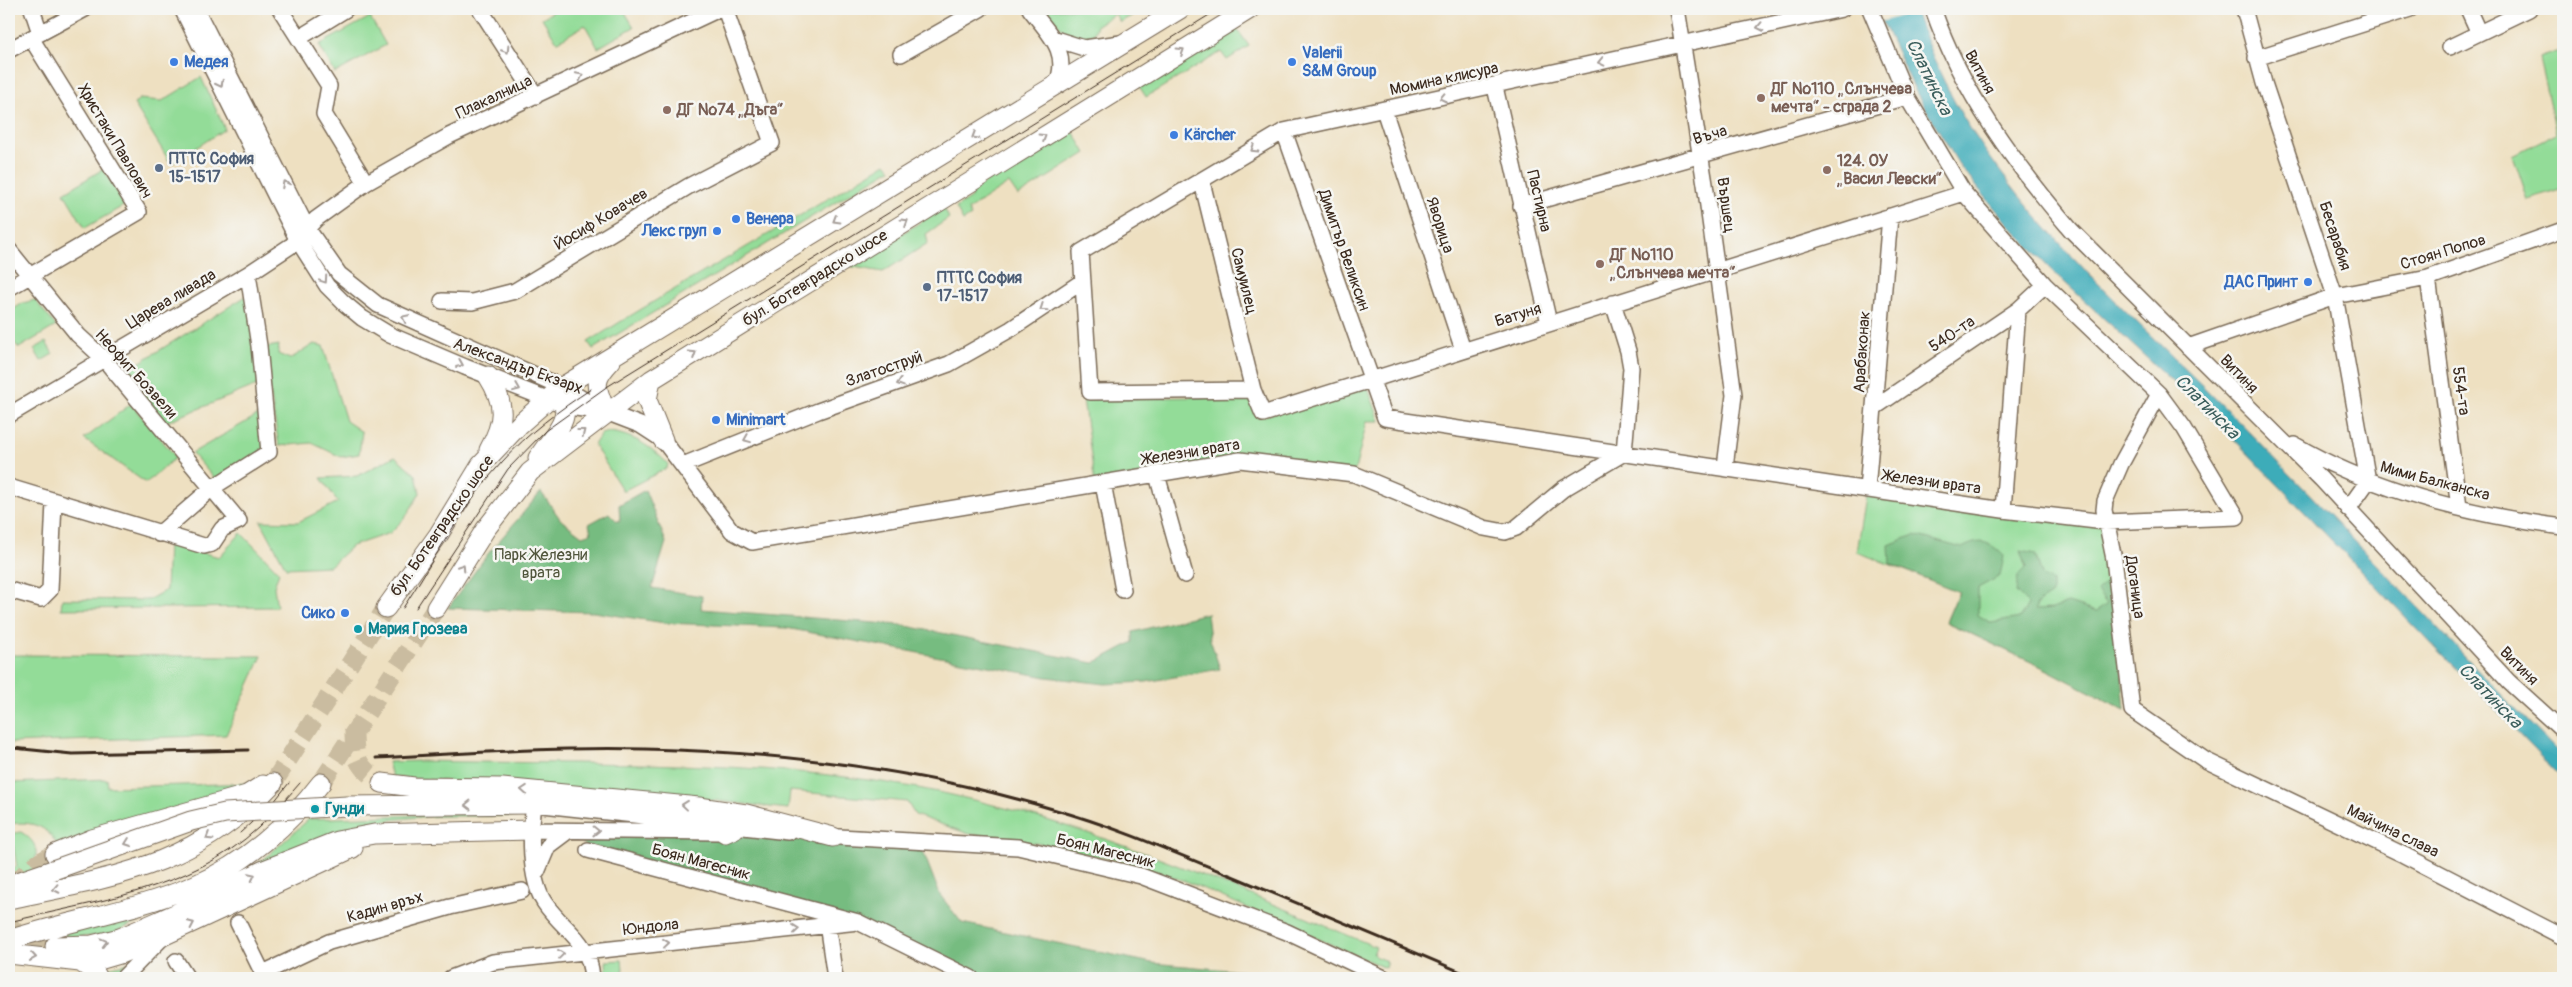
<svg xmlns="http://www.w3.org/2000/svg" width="2572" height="987" font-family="Pangolin,sans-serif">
  <rect width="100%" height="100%" fill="#f6f6f2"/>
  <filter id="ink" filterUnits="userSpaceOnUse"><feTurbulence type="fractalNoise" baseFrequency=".02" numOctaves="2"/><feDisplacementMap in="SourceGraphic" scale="10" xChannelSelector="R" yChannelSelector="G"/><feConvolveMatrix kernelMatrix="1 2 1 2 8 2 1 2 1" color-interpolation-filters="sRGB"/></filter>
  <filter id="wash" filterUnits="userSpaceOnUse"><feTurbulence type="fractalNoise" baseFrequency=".0096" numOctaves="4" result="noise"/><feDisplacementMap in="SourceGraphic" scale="20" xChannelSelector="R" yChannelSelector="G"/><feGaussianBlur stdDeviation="1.12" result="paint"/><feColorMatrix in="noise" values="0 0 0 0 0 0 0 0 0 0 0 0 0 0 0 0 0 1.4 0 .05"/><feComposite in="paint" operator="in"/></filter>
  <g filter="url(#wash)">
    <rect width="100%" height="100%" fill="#eee0c1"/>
    <path fill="#93dc98" stroke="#67835b" d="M558 9H623L634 27 598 48 585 25 557 42 542 18Z
      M1046 9H1145L1120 22 1115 14 1097 25 1094 34C1071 46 1058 25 1046 9Z
      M370 17 386 45 335 73 319 45Z
      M1237 29 1249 46 1227 60 1221 52 1146 97 1139 86 1192 54 1194 56Z
      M2563 50V189L2528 200 2513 155 2556 133 2539 58Z
      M201 77 225 129 171 164 134 104 139 99 162 101Z
      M1071 128 1086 153 1018 196 1009 183 968 210 971 216 963 221 956 208 972 197 970 192Z
      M886 163 891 169 593 349 588 342C686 280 788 225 886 163Z
      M103 169 125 205 85 228 64 193Z
      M944 208 949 218 926 234 928 243 883 272 848 266Z
      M251 293 262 383 159 425 118 376Z
      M35 300 56 326 19 348 9 337V312L23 303Z
      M46 342 53 354 41 361 34 349Z
      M314 344 323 346 346 421 362 432 359 454 341 457 312 443 279 446 263 348 279 345 278 354 290 359Z
      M1366 383 1380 421H1367L1354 474 1240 460 1095 484 1083 399 1250 396 1258 418Z
      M131 404 176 457 146 483 84 439Z
      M265 411 269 452 219 484 192 453Z
      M608 432C632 434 652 447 668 464L667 468 623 491 594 445 601 434Z
      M395 456 416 475 420 493 405 518 390 533 352 546 330 566 286 568 261 521 298 522 338 502 321 478 357 476Z
      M1867 490 2105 522 2125 710 2044 668 1946 622 1959 591 1857 552Z
      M241 533 279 572 274 587 277 607 61 609 62 599 148 600 166 590 168 543 219 557Z
      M9 655 262 656 226 735 11 743 9 742Z
      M420 761C585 765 756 758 918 788 1078 818 1227 885 1376 947L1373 954 1376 957 1387 961 1385 968 1188 882 1121 861 1041 844 969 834 915 815 907 802 790 791 788 809 693 798 392 777 388 762Z
      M107 779 108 787 259 783 58 847C48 825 31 821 9 824V783Z
      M522 811 523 816C470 817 405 812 355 828 316 841 279 860 241 875L264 859 309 819Z
      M21 832C39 843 38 853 33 871L9 881V869L17 867 13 844H9V834Z
      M208 889 109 935 65 938V932Z
      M622 960 624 978H607L606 961Z
      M134 962 119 978H109L103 969Z"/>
    <path fill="#76bc80" stroke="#58734f" d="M645 490 666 542 652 588 702 596 701 609 901 625 1094 663 1133 642V632L1207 613 1210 639 1220 669 1146 682 1105 684 1046 677 786 628 665 623 594 612 448 608 487 555 541 492 561 520 582 536 591 533 589 524 609 513 617 521H620L619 505Z
      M1914 535 1962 548C1981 538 1989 541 2004 556L2000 576 1978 588V615L1991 623 2020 618 2028 604 2016 592 2018 576 2026 568 2020 551 2035 554 2043 577 2052 580V594L2037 604 2035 610 2052 609 2068 603 2096 612 2107 604 2097 591 2107 581 2114 582 2125 710 2044 668 1946 622 1959 592 1890 564 1889 545Z
      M575 831 800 834 919 841 940 895 962 923 1152 963 1294 976 1299 978H971L858 922 588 850Z"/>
    <path fill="#3cacb9" stroke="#3c6b6c" d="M1914 9C1930 51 1947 93 1972 131 2047 246 2151 332 2246 429 2353 537 2456 649 2563 757V780L2226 431 2049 268 2007 223 1961 168 1917 94 1882 21Z"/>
    <path fill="#eee0c1" d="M1876 9H1917L1918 11 1880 22Z"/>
  </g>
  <g filter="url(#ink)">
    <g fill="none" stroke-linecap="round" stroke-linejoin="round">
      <path stroke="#cabca0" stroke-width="19" stroke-dasharray="19 9" stroke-linecap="butt" d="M354 732C354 760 359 768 382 783
        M273 783 386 608
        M321 783 436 608
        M14 886C25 871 38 862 55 854
        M9 925C20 939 38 942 55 946"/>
      <g stroke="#7a6a57" stroke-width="18">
        <path id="minor" d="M32 9 40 33
          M182 9 297 239 327 286 344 303 362 318 390 335 465 367 547 399 576 408 606 412 640 425 663 440 732 531 752 542 1240 460 1354 474 1484 528 1505 532 1516 528 1563 489 1624 453 1631 368 1628 351 1613 303
          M196 9 307 228 339 274 378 305 562 387 598 408
          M280 9 329 86 324 114 366 183
          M480 9 536 96
          M1030 9C1049 34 1071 52 1056 86
          M1677 9 1705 184 1734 395 1725 467
          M1933 9C1962 93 2014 163 2071 230L2321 479 2509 682 2563 731
          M2244 9 2264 83 2335 296 2368 481
          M2468 9 2478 31
          M299 38 346 9
          M1052 38 1084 48 1121 43
          M2450 47 2529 9
          M9 50 85 9
          M901 54 980 9
          M2256 58 2410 9
          M1495 87 1549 323
          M1384 110 1463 350
          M1284 131 1385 418 2003 510 2105 522 2237 517 2184 428 2159 394 2045 285 1964 193 1907 97 1870 9
          M1202 182 1253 390 1263 414 1964 193
          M1521 206 1907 97
          M9 250 78 335 104 359 239 521 222 529 212 544 204 546 9 487
          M2428 278 2459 507
          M9 288 139 212 31 38
          M442 301 472 302 515 291 689 186 772 143 725 9
          M2188 347 2335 296 2428 278 2563 230
          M1253 390 1090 392 1081 252 1284 131 1842 9
          M2159 394 2121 464 2105 501 2104 510 2114 559 2132 710 2205 760 2404 855 2563 937
          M1875 407 2018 310 2045 285
          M9 415 248 274 292 245 316 219 366 183 449 136 719 9
          M2295 445C2376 492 2471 515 2563 527
          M683 465 818 411 949 364 1011 329 1083 281
          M1157 475 1185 575
          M1103 483 1123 590
          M1867 490 1890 216
          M2348 509 2368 481
          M2003 510 2018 310
          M159 534 212 488 269 452 259 346 248 274
          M9 590 41 599 50 590 54 502
          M530 830 721 832
          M821 836 1018 847 1141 876 1287 932 1384 978
          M588 850 858 922 971 978
          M537 872 548 846 568 831
          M826 917 835 978
          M238 923 265 978
          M176 961 187 978
          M263 973 329 942 450 907 522 891
          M123 978 162 938
          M451 978 493 962 858 922
          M592 978C589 938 564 932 544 902 529 878 530 832 534 804L788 832"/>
      </g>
      <g stroke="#7a6a57" stroke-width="21">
        <path id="major" d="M488 376C506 404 505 421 489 450
          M651 380 647 400 663 440
          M606 412C596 387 591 382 611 361
          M538 458C556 430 572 424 562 387
          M386 608 439 534 481 465 520 424 562 387 1180 9
          M436 608 485 530 530 472 651 380 1250 9
          M382 783 414 787 502 788 699 807 746 814 833 837
          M347 806 534 804
          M725 833 734 829 737 816 734 812
          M55 854 92 839 247 795 263 785
          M9 885 53 870
          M9 899C114 877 196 866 273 783
          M9 940C70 920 136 911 195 885 244 864 289 825 321 783
          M55 946 92 945 120 938 175 914 264 870 337 841 374 834 530 830
          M9 954 80 962 96 961 120 954 163 936 353 848
          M80 962 94 971 98 978"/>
      </g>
      <use href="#minor" stroke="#fff" stroke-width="15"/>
      <use href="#major" stroke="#fff" stroke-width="19"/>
      <path stroke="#3b2a1e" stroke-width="1" d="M403 608C435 559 463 504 502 462 528 433 559 410 591 389
        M416 608 508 469 545 431 605 388 1219 9
        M240 833 273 803 289 783
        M9 922C94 901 191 890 258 828 273 814 287 798 300 783"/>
      <path stroke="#3b2a1e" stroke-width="3" d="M13 748 72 754 248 750
        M376 758C465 753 555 747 645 749 783 752 923 770 1056 810 1116 827 1175 853 1232 876 1313 910 1394 943 1475 978"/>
      <g stroke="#7a6a57" stroke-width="21" stroke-linecap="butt">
        <path id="major-bridge" d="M53 870 191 821 225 813 347 806"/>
      </g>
      <use href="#major-bridge" stroke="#fff" stroke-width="19"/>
    </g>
    <defs><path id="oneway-chevron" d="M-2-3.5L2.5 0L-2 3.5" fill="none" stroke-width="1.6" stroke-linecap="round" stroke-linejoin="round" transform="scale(1.25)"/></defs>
    <g stroke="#a79f9a">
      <use href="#oneway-chevron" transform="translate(1760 27) rotate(168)"/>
      <use href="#oneway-chevron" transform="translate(506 50) rotate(58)"/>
      <use href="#oneway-chevron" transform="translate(1181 51) rotate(-32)"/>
      <use href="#oneway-chevron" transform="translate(1601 62) rotate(167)"/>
      <use href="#oneway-chevron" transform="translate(580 76) rotate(-26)"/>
      <use href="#oneway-chevron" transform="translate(220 84) rotate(63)"/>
      <use href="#oneway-chevron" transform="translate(1443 98) rotate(168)"/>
      <use href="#oneway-chevron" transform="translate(975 136) rotate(149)"/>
      <use href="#oneway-chevron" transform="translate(1043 137) rotate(-32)"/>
      <use href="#oneway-chevron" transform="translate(1254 149) rotate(148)"/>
      <use href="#oneway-chevron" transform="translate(285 184) rotate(-117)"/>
      <use href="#oneway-chevron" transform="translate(836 220) rotate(149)"/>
      <use href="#oneway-chevron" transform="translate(905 222) rotate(-32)"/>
      <use href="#oneway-chevron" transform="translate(324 280) rotate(56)"/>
      <use href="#oneway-chevron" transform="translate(1043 308) rotate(146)"/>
      <use href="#oneway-chevron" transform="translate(405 318) rotate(-154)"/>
      <use href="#oneway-chevron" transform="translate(693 354) rotate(-32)"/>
      <use href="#oneway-chevron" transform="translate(460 364) rotate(23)"/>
      <use href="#oneway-chevron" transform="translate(900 383) rotate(161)"/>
      <use href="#oneway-chevron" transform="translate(517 388) rotate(22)"/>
      <use href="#oneway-chevron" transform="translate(582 432) rotate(-38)"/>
      <use href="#oneway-chevron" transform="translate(747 439) rotate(158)"/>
      <use href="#oneway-chevron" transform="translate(462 567) rotate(-57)"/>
      <use href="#oneway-chevron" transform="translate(524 790) rotate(-176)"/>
      <use href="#oneway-chevron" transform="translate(468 805) rotate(179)"/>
      <use href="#oneway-chevron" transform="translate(685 805) rotate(-174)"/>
      <use href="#oneway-chevron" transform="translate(596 831) rotate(1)"/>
      <use href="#oneway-chevron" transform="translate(209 837) rotate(148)"/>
      <use href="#oneway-chevron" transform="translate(128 843) rotate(160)"/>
      <use href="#oneway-chevron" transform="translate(252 876) rotate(-26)"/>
      <use href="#oneway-chevron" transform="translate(56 889) rotate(168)"/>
      <use href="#oneway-chevron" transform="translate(191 924) rotate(-25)"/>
      <use href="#oneway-chevron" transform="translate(796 929) rotate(-6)"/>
      <use href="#oneway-chevron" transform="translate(104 942) rotate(-15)"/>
      <use href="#oneway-chevron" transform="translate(666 943) rotate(-6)"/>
      <use href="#oneway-chevron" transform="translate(561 954) rotate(-7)"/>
      <use href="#oneway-chevron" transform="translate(33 957) rotate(8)"/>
    </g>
  </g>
  <g fill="#3f7fe0" stroke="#f6f6f2" stroke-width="2">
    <circle cx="174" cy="62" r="5"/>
    <circle cx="1292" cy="62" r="5"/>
    <circle cx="1174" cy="135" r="5"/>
    <circle cx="736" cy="219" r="5"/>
    <circle cx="717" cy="231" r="5"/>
    <circle cx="2308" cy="282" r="5"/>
    <circle cx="716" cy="420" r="5"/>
    <circle cx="345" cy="613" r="5"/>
  </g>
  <g fill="#8d6e63" stroke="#f6f6f2" stroke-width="2">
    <circle cx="1761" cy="98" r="5"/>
    <circle cx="667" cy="110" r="5"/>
    <circle cx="1827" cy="170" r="5"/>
    <circle cx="1600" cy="264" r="5"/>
  </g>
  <g fill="#5c6f8a" stroke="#f6f6f2" stroke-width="2">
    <circle cx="159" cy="168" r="5"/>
    <circle cx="927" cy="287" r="5"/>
  </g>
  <g fill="#0f9aa8" stroke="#f6f6f2" stroke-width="2">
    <circle cx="358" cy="629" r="5"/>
    <circle cx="315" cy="809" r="5"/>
  </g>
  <g text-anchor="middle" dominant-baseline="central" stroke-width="5" stroke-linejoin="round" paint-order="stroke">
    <g font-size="16" font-weight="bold" fill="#366cbe" stroke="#f6f6f2" text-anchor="start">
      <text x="1302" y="53">Valerii<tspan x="1302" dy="18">S&amp;M Group</tspan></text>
      <text x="184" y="62">Медея</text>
      <text x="1184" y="135">Кärcher</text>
      <text x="746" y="219">Венера</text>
      <text x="707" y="231" text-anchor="end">Лекс груп</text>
      <text x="2298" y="282" text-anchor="end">ДАС Принт</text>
      <text x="726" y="420">Minimart</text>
      <text x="335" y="613" text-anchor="end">Сико</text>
    </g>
    <g font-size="16" fill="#3b2a1e" stroke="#f6f6f2">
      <text transform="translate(1980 72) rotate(62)">Витиня</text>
      <text transform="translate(1444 79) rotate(-12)">Момина клисура</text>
      <text transform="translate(494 97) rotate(-25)">Плакалница</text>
      <text transform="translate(1710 135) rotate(-16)">Въча</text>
      <text transform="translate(115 141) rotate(59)">Христаки Павлович</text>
      <text transform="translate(1539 201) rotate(77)">Пастирна</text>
      <text transform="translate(1726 205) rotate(82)">Вършец</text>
      <text transform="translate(601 219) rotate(-31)">Йосиф Ковачев</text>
      <text transform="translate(1440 225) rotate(72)">Яворица</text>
      <text transform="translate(2335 236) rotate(72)">Бесарабия</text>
      <text transform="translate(1344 250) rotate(71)">Димитър Великсин</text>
      <text transform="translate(2443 252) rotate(-17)">Стоян Попов</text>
      <text transform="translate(815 278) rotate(-32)">бул. Ботевградско шосе</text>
      <text transform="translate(1244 281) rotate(76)">Самуилец</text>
      <text transform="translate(171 299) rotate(-31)">Царева ливада</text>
      <text transform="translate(1518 315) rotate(-17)">Батуня</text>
      <text transform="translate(1952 334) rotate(-34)">540-та</text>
      <text transform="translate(1862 352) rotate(-86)">Арабаконак</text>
      <text transform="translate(518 366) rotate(20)">Александър Екзарх</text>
      <text transform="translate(884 369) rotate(-19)">Златоструй</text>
      <text transform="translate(136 374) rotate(48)">Неофит Бозвели</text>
      <text transform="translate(2239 374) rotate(46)">Витиня</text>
      <text transform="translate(2461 391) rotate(82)">554-та</text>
      <text transform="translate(1191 452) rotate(-9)">Железни врата</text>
      <text transform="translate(2435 481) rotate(15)">Мими Балканска</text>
      <text transform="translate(1932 482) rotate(8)">Железни врата</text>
      <text transform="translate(442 526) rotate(-55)">бул. Ботевградско шосе</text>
      <text transform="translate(2135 587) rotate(82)">Доганица</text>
      <text transform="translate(2519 666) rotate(45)">Витиня</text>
      <text transform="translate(2393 831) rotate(26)">Майчина слава</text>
      <text transform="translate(1106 851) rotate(14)">Боян Магесник</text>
      <text transform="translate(701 862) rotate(15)">Боян Магесник</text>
      <text transform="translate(385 907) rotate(-16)">Кадин връх</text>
      <text transform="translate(651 927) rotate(-6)">Юндола</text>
    </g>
    <g font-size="16" font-weight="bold" fill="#785e54" stroke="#f6f6f2" text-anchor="start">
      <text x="1771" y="89">ДГ №110 „Слънчева<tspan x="1771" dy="18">мечта“ - сграда 2</tspan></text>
      <text x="677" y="110">ДГ №74 „Дъга“</text>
      <text x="1837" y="161">124. ОУ<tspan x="1837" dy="18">„Васил Левски“</tspan></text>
      <text x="1610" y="255">ДГ №110<tspan x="1610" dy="18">„Слънчева мечта“</tspan></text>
    </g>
    <g font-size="16" font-weight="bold" fill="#4e5e75" stroke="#f6f6f2" text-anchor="start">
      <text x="169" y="159">ПТТС София<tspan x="169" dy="18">15-1517</tspan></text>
      <text x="937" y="278">ПТТС София<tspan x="937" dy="18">17-1517</tspan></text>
    </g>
    <g font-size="16" fill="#51563c" stroke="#f6f6f2">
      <text x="541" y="555">Парк Железни<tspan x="541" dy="18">врата</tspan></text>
    </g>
    <g font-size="16" font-weight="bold" fill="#0d838f" stroke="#f6f6f2" text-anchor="start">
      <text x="368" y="629">Мария Грозева</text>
      <text x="325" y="809">Гунди</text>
    </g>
    <g font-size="18" font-style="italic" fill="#3b5e5c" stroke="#f6f6f2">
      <text transform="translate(1929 77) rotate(64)">Слатинска</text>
      <text transform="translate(2207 407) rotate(45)">Слатинска</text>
      <text transform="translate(2490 696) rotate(46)">Слатинска</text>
    </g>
  </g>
  <rect width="2572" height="987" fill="none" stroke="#f6f6f2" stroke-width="30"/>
</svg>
